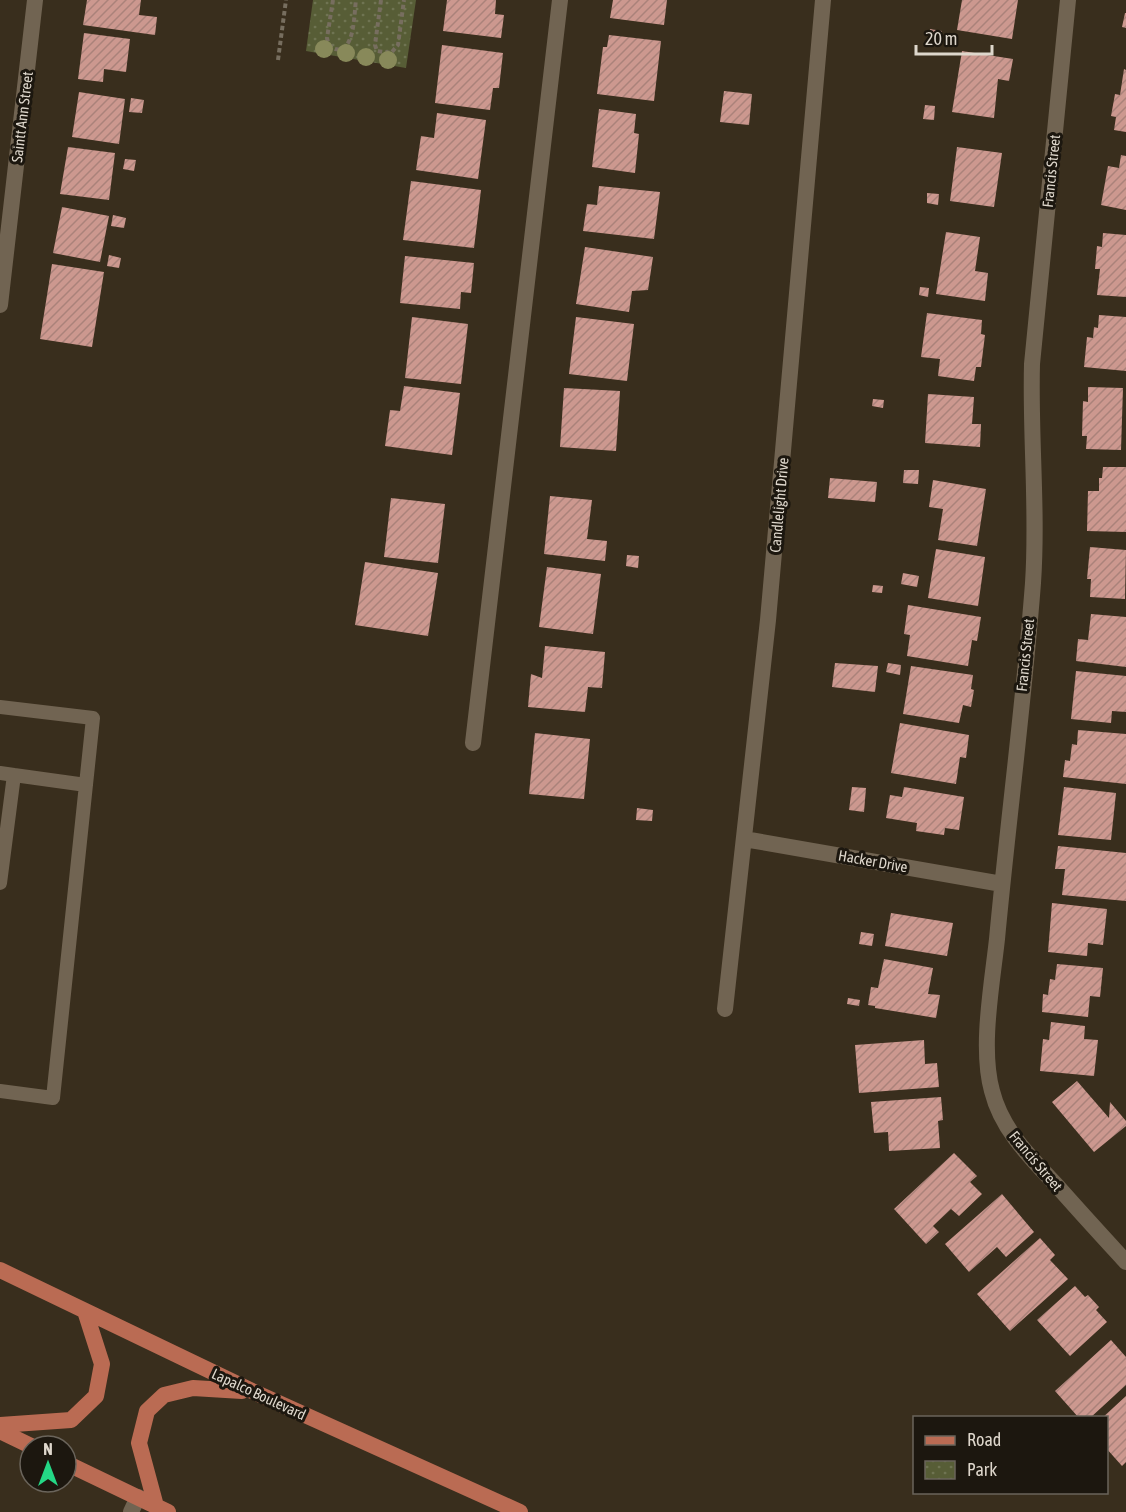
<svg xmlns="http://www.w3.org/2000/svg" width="1126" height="1512" font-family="'Asap Condensed',sans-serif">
  <defs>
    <pattern id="park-dots" width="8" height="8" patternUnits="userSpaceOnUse" patternTransform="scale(1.5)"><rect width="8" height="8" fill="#575d36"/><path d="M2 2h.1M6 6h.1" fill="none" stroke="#6f7452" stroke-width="1.8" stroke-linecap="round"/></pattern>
    <pattern id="building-hatch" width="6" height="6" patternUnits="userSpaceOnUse" patternTransform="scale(1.5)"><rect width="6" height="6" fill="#cc988f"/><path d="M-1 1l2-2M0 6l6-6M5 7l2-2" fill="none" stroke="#aa827a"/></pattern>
  </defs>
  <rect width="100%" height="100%" fill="#392e1d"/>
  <path fill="url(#park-dots)" d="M313 0H416L406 68 306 51Z"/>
  <path fill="url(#building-hatch)" d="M87 0H141L139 15 157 17 155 35 83 25Z
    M447 0H496L495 14 504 15 501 38 443 31Z
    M613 0H667L664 25 610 18Z
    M962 0H1018L1012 39 957 30Z
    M1125 13H1126V28L1122 27Z
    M930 29 942 31 941 37 929 36Z
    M84 33 130 39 126 72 104 69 103 82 78 79Z
    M609 35 661 41 654 101 597 94 603 47H607Z
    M442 45 503 53 499 88H493L490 110 435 103Z
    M962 51 1013 59 1009 81 998 79 994 118 952 112Z
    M1124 69 1126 70V132L1114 130 1116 117 1111 116 1115 94 1120 95Z
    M724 91 752 94 749 125 720 122Z
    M79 92 125 99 119 144 72 137Z
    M131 98 144 100 142 113 129 112Z
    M925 105 935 106 934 120 923 119Z
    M599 109 636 114 634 133 639 134 635 173 592 167Z
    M437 113 486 120 478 179 416 170 421 136 434 138Z
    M68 147 115 153 109 200 60 194Z
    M957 147 1002 153 994 207 950 201Z
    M1121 155 1126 156V210L1101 205 1108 166 1119 168Z
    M125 159 136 160 134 171 123 169Z
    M411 181 481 190 474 248 403 240Z
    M599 186 660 192 654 239 583 231 587 204 597 205Z
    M927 193 939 194 938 205 927 203Z
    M62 207 109 216 100 262 53 253Z
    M113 215 126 218 124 228 111 226Z
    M946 232 980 237 975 271 988 273 985 301 936 294Z
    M1103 233 1126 235V297L1097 295 1100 269H1095L1097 246 1102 247Z
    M585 247 653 257 648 290 632 291 629 312 576 304Z
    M109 255 121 258 119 268 107 266Z
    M405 256 474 263 471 293 461 292 460 309 400 303Z
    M52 264 104 272 92 347 40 339Z
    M920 287 929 288 928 297 919 295Z
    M927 313 982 320 981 334 985 335 981 367H976L974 381 938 376 940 359 921 357Z
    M1099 315 1126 317V371L1084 367 1087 337 1093 338 1094 327 1098 328Z
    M412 317 468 324 461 384 405 378Z
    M576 317 634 324 627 381 569 374Z
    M404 386 460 393 452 455 385 446 390 410 400 411Z
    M1088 387 1123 388 1121 450 1086 449 1087 436H1082L1083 401 1088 402Z
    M564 388 620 391 616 451 560 447Z
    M928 394 974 397 972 424H981L980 447 925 443Z
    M873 399 884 400 883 408 872 406Z
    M1103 467H1126V532L1087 531 1088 491H1099V478H1102Z
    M904 470H919L918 484 903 483Z
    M830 478 877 482 875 502 828 498Z
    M933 480 986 489 977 546 938 540 943 509 929 507Z
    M550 496 592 500 587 539 607 541 605 561 544 554Z
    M391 498 445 504 438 563 384 557Z
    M1090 547 1126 550 1125 599 1090 597 1091 579H1087Z
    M936 549 985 557 978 606 928 598Z
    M627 555 639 556 638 568 626 566Z
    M365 562 438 573 428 636 355 625Z
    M547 567 601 574 593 634 539 627Z
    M903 573 919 576 917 587 901 584Z
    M873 585 883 586 882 593 872 592Z
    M908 605 981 617 977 641 972 640 968 666 907 656 910 635 904 634Z
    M1091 614 1126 617V667L1076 661 1078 639 1088 640Z
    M545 646 605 652 602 688 588 687 585 712 528 707 531 674 542 678Z
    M835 663 878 666 875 692 832 687Z
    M888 663 901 665 900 675 886 672Z
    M911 666 973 675 971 689 974 690 971 707 963 705 959 723 903 714Z
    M1076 671 1126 676V712L1112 711 1111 723 1071 719Z
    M900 723 969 735 966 758 960 757 956 784 891 773Z
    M1078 730 1126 734V784L1063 777 1065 760 1070 761 1072 744 1077 745Z
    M535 733 590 739 584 799 529 794Z
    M852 787 866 788 864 812 849 810Z
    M904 787 964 797 959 830 945 828 944 835 916 831 917 823 886 818 890 795 902 797Z
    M1064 787 1116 793 1111 840 1058 835Z
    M637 808 653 810 652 821 636 820Z
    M1058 846 1126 853V901L1062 895 1065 869H1055Z
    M1052 903 1107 909 1103 945 1088 943 1087 956 1048 952Z
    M891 913 953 923 947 956 885 946Z
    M861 932 874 934 872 946 859 944Z
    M884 959 933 968 928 994 940 995 936 1018 875 1008V1006L868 1005 871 987 878 988Z
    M1057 964 1103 968 1100 997 1090 996 1088 1017 1042 1012 1043 994 1048 995 1050 979 1055 980Z
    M848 998 860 1000 859 1006 847 1004Z
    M1051 1022 1085 1026 1084 1039 1098 1040 1094 1076 1040 1071 1043 1039 1049 1040Z
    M924 1040 925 1064 937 1063 939 1087 859 1093 855 1045Z
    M1077 1081 1109 1118 1110 1102 1126 1121V1126L1094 1152 1052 1102Z
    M941 1097 943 1120 938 1121 940 1148 889 1151 888 1132 874 1133 871 1102Z
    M954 1153 977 1176 970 1182 982 1194 959 1216 951 1209 933 1226 939 1232 926 1244 894 1209Z
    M1002 1194 1034 1232 1006 1257 997 1247 969 1272 945 1244Z
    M1040 1238 1055 1255 1050 1260 1068 1279 1010 1331 977 1294Z
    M1075 1286 1085 1297 1088 1295 1099 1307 1096 1310 1107 1322 1070 1356 1037 1320Z
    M1111 1340 1126 1357V1385L1090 1418H1079L1055 1391Z
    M1126 1396V1462L1122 1466 1106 1448V1418H1102Z"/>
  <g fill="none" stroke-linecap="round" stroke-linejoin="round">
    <path stroke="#776e5f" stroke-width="4" stroke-dasharray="4.5 3" stroke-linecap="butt" d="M333 0 327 38C328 43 330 47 335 49 355 54 354 13 356 0
      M381 0 375 45 377 51 391 53 398 45 404 0
      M278 60 286 0"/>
    <path stroke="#716452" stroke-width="14" d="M0 707 93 718 53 1098 0 1091
      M0 773 14 775 0 883
      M14 775 86 785"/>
    <path stroke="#716452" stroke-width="16" d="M1068 0 1032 364C1030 437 1038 510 1033 583 1024 702 1008 821 997 939 992 985 980 1048 992 1091 1002 1131 1032 1159 1059 1188 1081 1213 1104 1238 1126 1262
      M0 305 35 0
      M473 743 560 0
      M744 839 1002 884
      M725 1009 768 620 823 0
      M131 1512 138 1497"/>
    <path stroke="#ba6b53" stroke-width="16" d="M0 1270 252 1391 520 1512
      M0 1425 71 1420 96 1396 102 1364 85 1311
      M0 1431 31 1446
      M66 1463 168 1512
      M156 1506 139 1443 147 1411 164 1395 193 1388 242 1391"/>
  </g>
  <g fill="#88895a">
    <circle cx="324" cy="49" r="9"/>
    <circle cx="346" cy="53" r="9"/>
    <circle cx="366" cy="57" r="9"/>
    <circle cx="388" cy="60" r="9"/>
  </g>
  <g text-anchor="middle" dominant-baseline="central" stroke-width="6" stroke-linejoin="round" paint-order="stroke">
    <g font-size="15" fill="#ded7cc" stroke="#1c170f">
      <text transform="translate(22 117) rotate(-83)">Saintt Ann Street</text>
      <text transform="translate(1051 171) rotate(-84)">Francis Street</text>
      <text transform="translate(779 505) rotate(-85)">Candlelight Drive</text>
      <text transform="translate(1025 655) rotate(-84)">Francis Street</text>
      <text transform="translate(873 861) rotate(10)">Hacker Drive</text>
      <text transform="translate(1036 1161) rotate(50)">Francis Street</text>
      <text transform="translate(259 1394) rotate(25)">Lapalco Boulevard</text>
    </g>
  </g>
  <rect x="913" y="1416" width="195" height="78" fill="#1c170f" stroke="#6a645b" stroke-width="1.5"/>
  <rect x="925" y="1436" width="30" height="9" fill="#ba6b53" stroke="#6a645b" stroke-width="1.5"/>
  <text x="967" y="1446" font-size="18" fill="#ded7cc">Road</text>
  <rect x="925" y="1461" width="30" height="18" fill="url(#park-dots)" stroke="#6a645b" stroke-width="1.5"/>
  <text x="967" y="1476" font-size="18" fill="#ded7cc">Park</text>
  <g transform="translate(48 1464)"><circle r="28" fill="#1c170f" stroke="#6a645b" stroke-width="1.5"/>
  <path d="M0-4.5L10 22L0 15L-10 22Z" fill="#24d886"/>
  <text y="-9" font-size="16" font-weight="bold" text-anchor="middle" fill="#ded7cc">N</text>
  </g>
  <path d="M916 45v9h76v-9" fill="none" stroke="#ded7cc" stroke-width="3"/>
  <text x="925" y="45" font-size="18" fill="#ded7cc" stroke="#1c170f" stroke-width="4.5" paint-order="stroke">20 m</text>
</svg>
